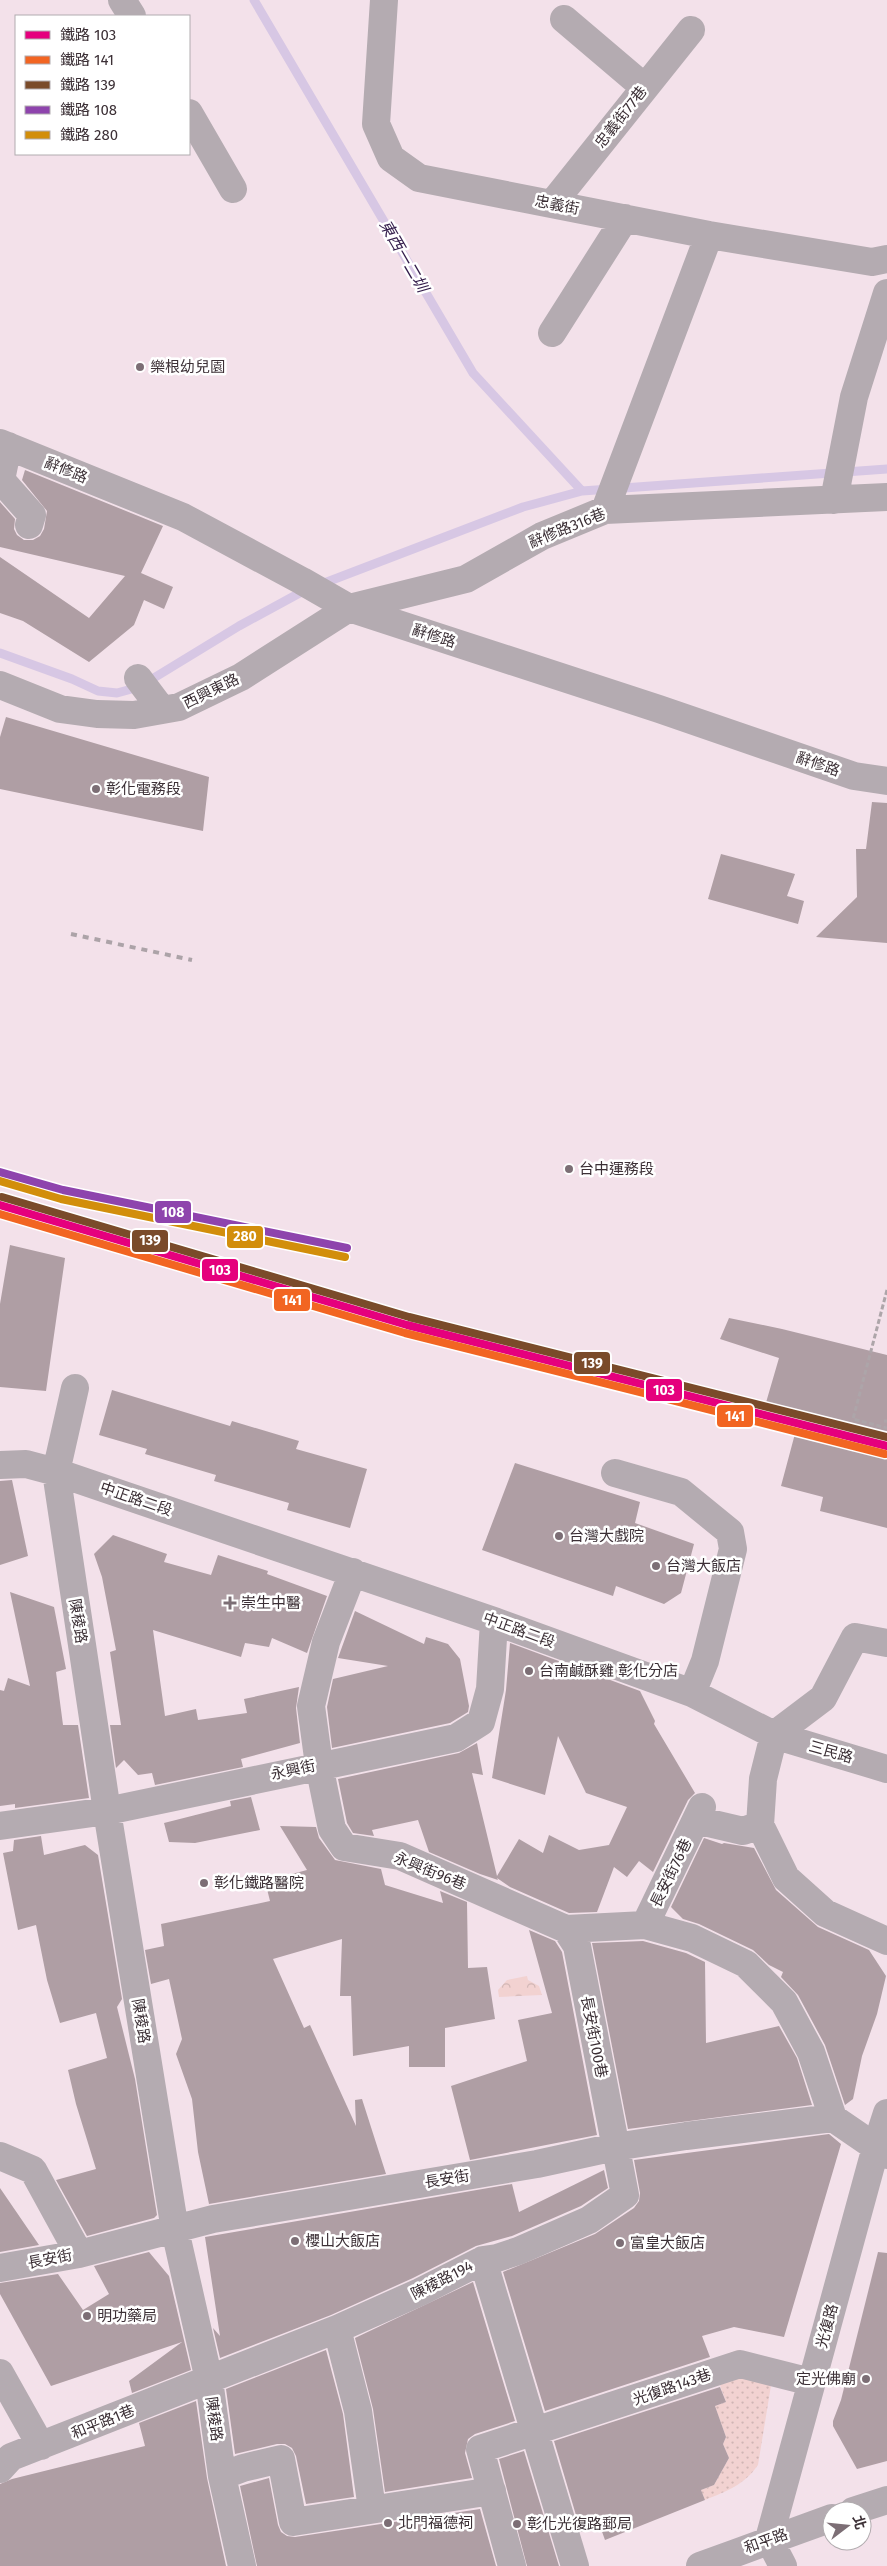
<svg xmlns="http://www.w3.org/2000/svg" width="887" height="2566" font-family="'Fira Sans','Noto Sans TC',sans-serif">
  <defs>
    <pattern id="grass-dots" width="8" height="8" patternUnits="userSpaceOnUse" patternTransform="scale(1.25)"><rect width="8" height="8" fill="#f2d2d1"/><path d="M2 2h.1M6 6h.1" fill="none" stroke="#d0b5b4" stroke-width="1.8" stroke-linecap="round"/></pattern>
    <pattern id="forest-crowns" width="20" height="18" patternUnits="userSpaceOnUse" patternTransform="scale(1.25)"><rect width="20" height="18" fill="#f2d2d1"/><path d="M2 6a3 3 0 1 1 6 0M12 15a3 3 0 1 1 6 0" fill="none" stroke="#d0b5b4"/></pattern>
  </defs>
  <rect width="100%" height="100%" fill="#f3e1ea"/>
  <path fill="url(#grass-dots)" d="M738 2350 775 2361 758 2465C744 2485 727 2491 705 2500L701 2490 714 2485 729 2458 723 2444 726 2437 715 2406 726 2402 711 2360Z"/>
  <path fill="url(#forest-crowns)" d="M527 1976 528 1980 539 1986 542 1995 499 1997 498 1990 507 1980Z"/>
  <g fill="none" stroke-linecap="round" stroke-linejoin="round">
    <path stroke="#d7c7e4" stroke-width="9" d="M254 0 473 373 582 491
      M319 585 523 507 582 491 887 469
      M0 653 72 679 98 691 117 693 139 687 239 626 307 589"/>
  </g>
  <path fill="#af9ea4" d="M25 470 163 526 141 573 173 587 164 609 144 600 134 625 89 662 23 621 0 613V557L89 618 125 576 0 547V502L15 519 14 529 17 535 24 540H33L40 536 44 529 47 511 22 480Z
    M6 717 209 777 203 831 0 789V737Z
    M872 802 887 803V943L816 937 857 897 856 849H866Z
    M721 854 795 874 787 896 804 901 798 924 708 899Z
    M10 1245 65 1258 46 1391 0 1387V1304Z
    M729 1318 782 1329 887 1355V1528L820 1511 823 1497 781 1486 800 1415 765 1406 779 1358 720 1339Z
    M112 1390 230 1426 232 1421 299 1441 296 1449 367 1469 350 1528 287 1510 289 1503 214 1481 216 1475 145 1454 147 1449 99 1435Z
    M515 1463 640 1502 635 1523 694 1544 681 1593 664 1604 616 1586 613 1596 482 1550Z
    M12 1480 28 1556 0 1565V1481Z
    M113 1535 167 1554 164 1562 211 1575 218 1555 268 1571 267 1574 327 1596 307 1653 272 1638 269 1647 245 1643 241 1657 153 1630 165 1716 196 1709 198 1720 247 1713 244 1699 299 1687 296 1708 300 1743 241 1759 243 1767 155 1785 152 1773 138 1775 124 1760 116 1768 110 1725H121L110 1652 116 1650 102 1577 94 1554Z
    M10 1592 54 1607 66 1669 56 1672 63 1725H78L89 1798 15 1808V1804L0 1806V1690L4 1691 8 1678 30 1686Z
    M355 1611 424 1644 426 1637 448 1644 460 1659 469 1706 468 1712 450 1723 332 1748 327 1707 333 1679 388 1666 338 1658Z
    M510 1643 640 1691 655 1721 654 1724 695 1793 688 1800 653 1872 639 1861 627 1877 614 1867 597 1912 569 1913 510 1887 497 1878 498 1880 480 1874 429 1852 418 1820 372 1830 374 1836 353 1833 347 1823 338 1779 459 1753 477 1743 483 1775 472 1773 497 1876 519 1839 543 1853 549 1835 579 1850 609 1845 627 1807 586 1793 558 1736 545 1795 492 1778 506 1690Z
    M251 1797 260 1830 195 1843 169 1842 164 1823 231 1806 230 1801Z
    M280 1826 316 1827 319 1838 335 1860 381 1869 385 1885 443 1903 440 1891 467 1902 468 1968 487 1967 495 2019 445 2028V2067H409V2046L353 2056 351 1996H340L342 1939 273 1959 304 2028 310 2025 356 2126 355 2100 362 2099 386 2174 209 2204 198 2152 192 2099 176 2054 182 2039 169 1979 151 1984 145 1950 164 1946 161 1924 270 1901 265 1881 307 1870Z
    M41 1836 44 1855 85 1845 98 1855 122 1999 117 2007 135 2079 157 2215 154 2218 87 2236 56 2180 96 2169 76 2104 68 2070 107 2058 96 2013 60 2023 47 1980 36 1925 18 1930 3 1853 13 1851 14 1840Z
    M704 1838 722 1844 724 1843 754 1848 776 1890 818 1927 869 1950 886 1976 877 2014 862 2056 853 2099 845 2105 825 2045 798 1995 781 1977 783 1972 769 1965 753 1950 699 1924 683 1919 671 1907Z
    M529 1930 555 1941 562 1952 597 2135 470 2160 451 2086 527 2061 518 2020 552 2013Z
    M643 1941 686 1953 705 1962 706 2043 779 2026 797 2058 812 2105 628 2129 592 1943Z
    M829 2134 841 2144 784 2337 734 2327 702 2336 710 2357 545 2411 503 2272 595 2234 634 2208 639 2201 640 2193 634 2160Z
    M604 2170 608 2188 581 2206 512 2236 476 2246 413 2278 331 2315 220 2358 213 2328 220 2336 205 2237 512 2184 519 2212Z
    M0 2188 39 2245 0 2252Z
    M149 2252 169 2276 191 2370 132 2393 129 2381 182 2342 51 2386 0 2294V2283L58 2274 83 2310 109 2294 94 2266Z
    M878 2252 887 2253V2461L857 2469 833 2426V2421L841 2400Z
    M473 2282 515 2421 475 2434 468 2439 465 2453 472 2478 385 2492 373 2409 355 2338Z
    M326 2350 343 2414 354 2497 306 2504 296 2456 292 2448 285 2444H277L235 2454 226 2389Z
    M720 2387 726 2402 715 2406 726 2437 723 2444 729 2458 714 2485 701 2490 705 2500 605 2540 600 2526 581 2532 554 2441Z
    M196 2401 207 2478 226 2566H0V2484L12 2479 145 2446 139 2423Z
    M524 2451 559 2566H527L499 2459Z
    M269 2478 278 2525 281 2532 287 2536 295 2537 480 2509 496 2566H257L240 2486Z"/>
  <g fill="none" stroke-linecap="round" stroke-linejoin="round">
    <path stroke="#ada5a9" stroke-width="3" stroke-dasharray="5 2.5" stroke-linecap="butt" d="M887 1290 853 1419 887 1428
      M884 1421H887
      M883 1460 887 1448"/>
    <path stroke="#b4abb1" stroke-width="28" d="M122 0 132 16
      M384 0 376 124 391 158 419 178 709 235 872 262 887 259
      M564 19 644 87
      M189 113 233 189
      M552 204 691 30
      M552 333 625 218
      M0 443 183 517 302 581 349 608 659 709 854 776 887 781
      M8 446 1 480 32 515 29 525
      M834 500 854 397 887 293
      M605 510 709 235
      M138 678 162 710
      M0 685 60 709 97 714 134 715 179 707 241 677 349 608 466 579 542 536 605 510 887 497
      M75 1388 56 1472 107 1811 175 2230 209 2380 222 2476 242 2566
      M0 1465 26 1464 56 1472 494 1621 692 1693 774 1735 887 1769
      M615 1473 681 1492 730 1532 733 1549 705 1661 692 1693
      M353 1572 326 1642 311 1706 319 1765 332 1829 344 1847 400 1856 566 1929 645 1925 692 1938 746 1964 784 2002 811 2052 833 2118
      M774 1735 763 1779 760 1825 786 1878 825 1913 887 1941
      M774 1735 823 1698 855 1637 887 1643
      M696 1820 743 1831 760 1825
      M0 1826 107 1811 456 1738 481 1722 490 1689 494 1621
      M645 1925 702 1807
      M0 2156 33 2170 79 2254
      M483 2260 575 2566
      M0 2268 79 2254 213 2219 537 2164 615 2147 686 2136 833 2118 887 2155
      M337 2329 358 2411 372 2509
      M0 2373 41 2446
      M0 2469 11 2457 337 2329 420 2292 483 2260 497 2258 518 2251 589 2220 625 2195 577 1946 566 1929
      M222 2476 243 2468 281 2459 293 2522 492 2491
      M853 2511 887 2500
      M512 2566 480 2449 740 2364 811 2382
      M700 2566 832 2518
      M783 2566 769 2539 876 2147 887 2113"/>
    <path stroke="#aca3a8" stroke-width="4" stroke-dasharray="6 6" stroke-linecap="butt" d="M71 934 192 960"/>
    <g stroke="#fff" stroke-width="11">
      <path id="rail-1" d="M0 1205 407 1325 887 1446"/>
    </g>
    <g stroke="#fff" stroke-width="11">
      <path id="rail-2" d="M0 1214 405 1333 885 1454"/>
    </g>
    <g stroke="#fff" stroke-width="11">
      <path id="rail-3" d="M2 1197 409 1317 887 1437"/>
    </g>
    <g stroke="#fff" stroke-width="11">
      <path id="rail-4" d="M0 1172 63 1190 347 1248"/>
    </g>
    <g stroke="#fff" stroke-width="11">
      <path id="rail-5" d="M0 1181 61 1199 345 1257"/>
    </g>
    <use href="#rail-1" stroke="#e5007d" stroke-width="8"/>
    <use href="#rail-2" stroke="#f26522" stroke-width="8"/>
    <use href="#rail-3" stroke="#7a4b2a" stroke-width="8"/>
    <use href="#rail-4" stroke="#8e44ad" stroke-width="8"/>
    <use href="#rail-5" stroke="#d28e0b" stroke-width="8"/>
  </g>
  <g fill="#7c6e75" stroke="#fff" stroke-width="2">
    <circle cx="140" cy="367" r="5"/>
    <circle cx="96" cy="789" r="5"/>
    <circle cx="569" cy="1169" r="5"/>
    <circle cx="559" cy="1536" r="5"/>
    <circle cx="656" cy="1566" r="5"/>
    <path d="M227.5 1595.5h5v5h5v5h-5v5h-5v-5h-5v-5h5z"/>
    <circle cx="529" cy="1671" r="5"/>
    <circle cx="204" cy="1883" r="5"/>
    <circle cx="295" cy="2241" r="5"/>
    <circle cx="620" cy="2243" r="5"/>
    <circle cx="87" cy="2316" r="5"/>
    <circle cx="866" cy="2379" r="5"/>
    <circle cx="388" cy="2523" r="5"/>
    <circle cx="517" cy="2524" r="5"/>
  </g>
  <g text-anchor="middle" dominant-baseline="central" stroke-width="5" stroke-linejoin="round" paint-order="stroke">
    <g font-size="15" fill="#3c3036" stroke="#fff">
      <text transform="translate(621 117) rotate(-52)">忠義街77巷</text>
      <text transform="translate(557 205) rotate(11)">忠義街</text>
      <text transform="translate(66 470) rotate(22)">辭修路</text>
      <text transform="translate(567 528) rotate(-22)">辭修路316巷</text>
      <text transform="translate(434 636) rotate(18)">辭修路</text>
      <text transform="translate(211 691) rotate(-26)">西興東路</text>
      <text transform="translate(818 764) rotate(19)">辭修路</text>
      <text transform="translate(136 1499) rotate(19)">中正路二段</text>
      <text transform="translate(78 1621) rotate(81)">陳稜路</text>
      <text transform="translate(519 1630) rotate(20)">中正路二段</text>
      <text transform="translate(831 1752) rotate(16)">三民路</text>
      <text transform="translate(293 1770) rotate(-12)">永興街</text>
      <text transform="translate(430 1871) rotate(22)">永興街96巷</text>
      <text transform="translate(671 1873) rotate(-64)">長安街76巷</text>
      <text transform="translate(141 2021) rotate(81)">陳稜路</text>
      <text transform="translate(594 2037) rotate(79)">長安街100巷</text>
      <text transform="translate(447 2179) rotate(-9)">長安街</text>
      <text transform="translate(50 2259) rotate(-11)">長安街</text>
      <text transform="translate(442 2280) rotate(-27)">陳稜路194</text>
      <text transform="translate(827 2326) rotate(-75)">光復路</text>
      <text transform="translate(672 2387) rotate(-19)">光復路143巷</text>
      <text transform="translate(214 2419) rotate(82)">陳稜路</text>
      <text transform="translate(103 2422) rotate(-22)">和平路1巷</text>
      <text transform="translate(766 2541) rotate(-20)">和平路</text>
    </g>
    <g font-size="15" fill="#3c3036" stroke="#fff" text-anchor="start">
      <text x="150" y="367">樂根幼兒園</text>
      <text x="106" y="789">彰化電務段</text>
      <text x="579" y="1169">台中運務段</text>
      <text x="569" y="1536">台灣大戲院</text>
      <text x="666" y="1566">台灣大飯店</text>
      <text x="241" y="1603">崇生中醫</text>
      <text x="539" y="1671">台南鹹酥雞 彰化分店</text>
      <text x="214" y="1883">彰化鐵路醫院</text>
      <text x="305" y="2241">櫻山大飯店</text>
      <text x="630" y="2243">富皇大飯店</text>
      <text x="97" y="2316">明功藥局</text>
      <text x="856" y="2379" text-anchor="end">定光佛廟</text>
      <text x="398" y="2523">北門福德祠</text>
      <text x="527" y="2524">彰化光復路郵局</text>
    </g>
    <g font-size="16" font-style="italic" fill="#321c4a" stroke="#fff">
      <text transform="translate(404 256) rotate(60)">東西一二圳</text>
    </g>
  </g>
  <g stroke="#fff" stroke-width="2">
    <rect x="154" y="1200" width="38" height="24" rx="5" fill="#8e44ad"/>
    <rect x="226" y="1225" width="38" height="24" rx="5" fill="#d28e0b"/>
    <rect x="131" y="1229" width="38" height="24" rx="5" fill="#7a4b2a"/>
    <rect x="201" y="1258" width="38" height="24" rx="5" fill="#e5007d"/>
    <rect x="273" y="1288" width="38" height="24" rx="5" fill="#f26522"/>
    <rect x="573" y="1351" width="38" height="24" rx="5" fill="#7a4b2a"/>
    <rect x="645" y="1378" width="38" height="24" rx="5" fill="#e5007d"/>
    <rect x="716" y="1404" width="38" height="24" rx="5" fill="#f26522"/>
  </g>
  <g font-size="14" text-anchor="middle" font-weight="bold" fill="#fff">
    <text x="173" y="1217">108</text>
    <text x="245" y="1241">280</text>
    <text x="150" y="1245">139</text>
    <text x="220" y="1275">103</text>
    <text x="292" y="1305">141</text>
    <text x="592" y="1368">139</text>
    <text x="664" y="1395">103</text>
    <text x="735" y="1421">141</text>
  </g>
  <rect x="15" y="15" width="175" height="140" fill="#ffffff" stroke="#b1acaf"/>
  <rect x="25" y="31" width="25" height="8" fill="#e5007d" stroke="#b1acaf"/>
  <text x="60" y="40" font-size="15" fill="#3c3036">鐵路 103</text>
  <rect x="25" y="56" width="25" height="8" fill="#f26522" stroke="#b1acaf"/>
  <text x="60" y="65" font-size="15" fill="#3c3036">鐵路 141</text>
  <rect x="25" y="81" width="25" height="8" fill="#7a4b2a" stroke="#b1acaf"/>
  <text x="60" y="90" font-size="15" fill="#3c3036">鐵路 139</text>
  <rect x="25" y="106" width="25" height="8" fill="#8e44ad" stroke="#b1acaf"/>
  <text x="60" y="115" font-size="15" fill="#3c3036">鐵路 108</text>
  <rect x="25" y="131" width="25" height="8" fill="#d28e0b" stroke="#b1acaf"/>
  <text x="60" y="140" font-size="15" fill="#3c3036">鐵路 280</text>
  <g transform="translate(847 2526) rotate(74)"><circle r="24" fill="#ffffff" stroke="#b1acaf"/>
  <path d="M0-4L9 19L0 12L-9 19Z" fill="#7c6e75"/>
  <text y="-8" font-size="14" font-weight="bold" text-anchor="middle" fill="#3c3036">北</text>
  </g>
</svg>
